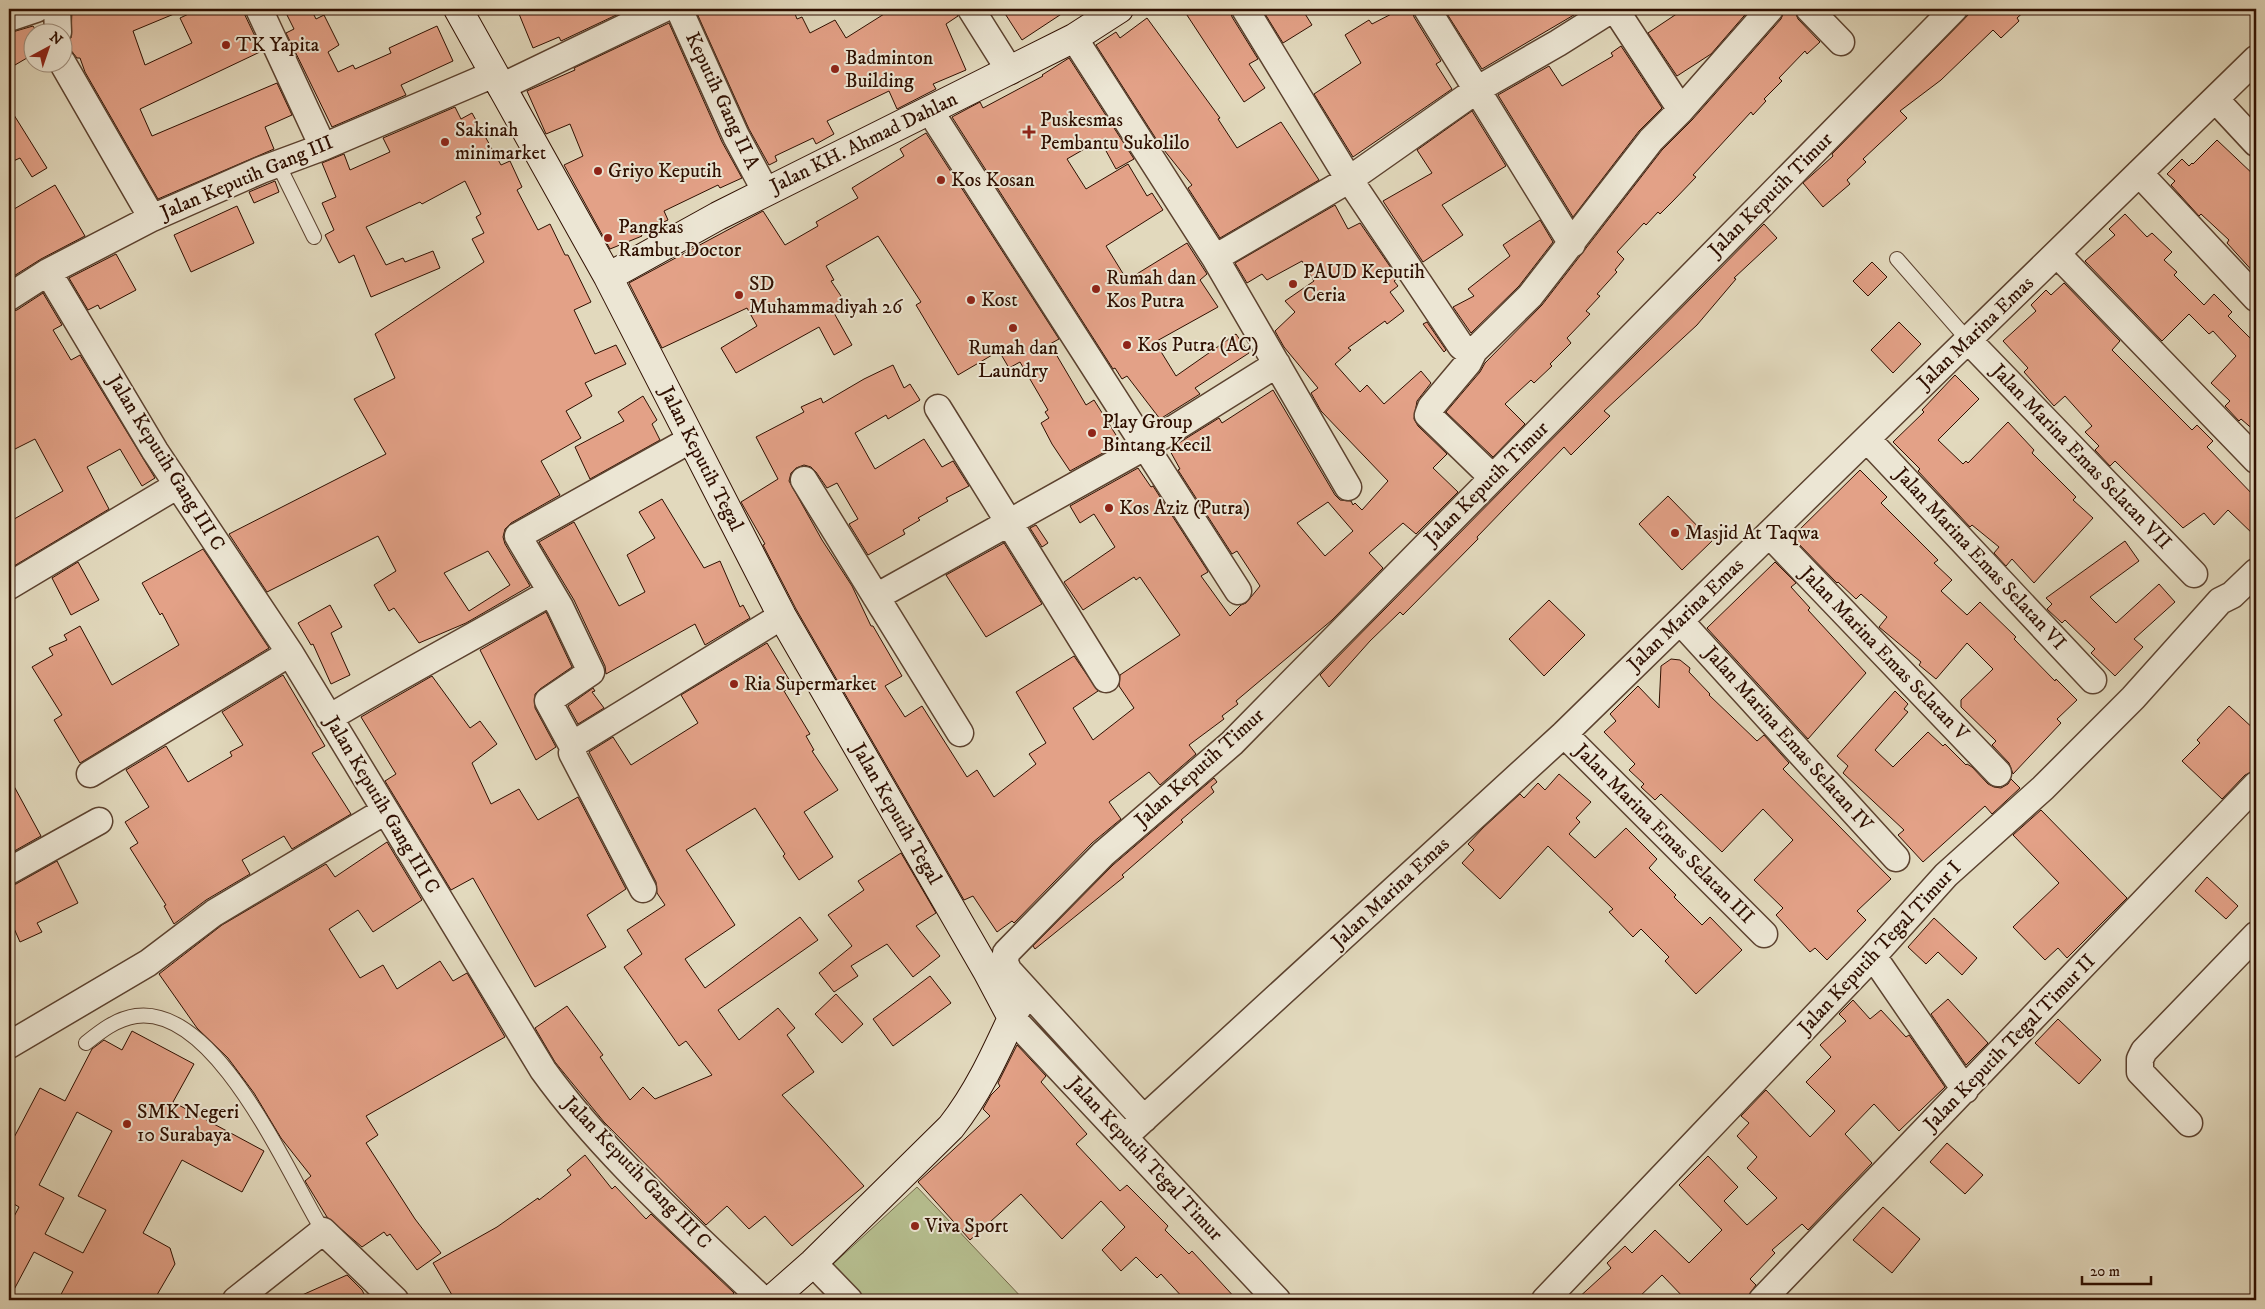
<svg xmlns="http://www.w3.org/2000/svg" width="2265" height="1309" font-family="'IM FELL DW Pica',serif">
  <rect width="100%" height="100%" fill="#e2d9bd"/>
  <filter id="stains"><feTurbulence type="fractalNoise" baseFrequency=".004" numOctaves="4"/><feColorMatrix values="0 0 0 0 .2 0 0 0 0 .09 0 0 0 0 .02 0 0 0 .5 -.17"/></filter>
  <radialGradient id="worn" r=".72"><stop offset=".6" stop-color="#630" stop-opacity="0"/><stop offset="1" stop-color="#630" stop-opacity=".3"/></radialGradient>
  <path fill="#b6be8f" stroke="#726648" d="M917 1187 1024 1300H864L831 1266Z"/>
  <path fill="#e3a187" stroke="#2f0f00" fill-rule="evenodd" d="M72 9H186L133 31 145 65 192 43 180 18 199 9H242L262 51 140 109 152 136 277 83 292 115 265 127 274 149 158 199 85 72 80 58H77L70 49 62 47 71 38Z
    M284 9H311L316 19 324 15 339 45 328 52 338 72 353 65 355 69 391 53 389 48 437 26 453 61 401 85 406 95 332 127 286 33 294 29Z
    M517 9H629L561 41 559 37 533 48Z
    M695 9H793L797 19 802 17 810 33 835 20 846 38 892 9H956L958 16 946 24 966 70 933 84 936 89 897 109 889 91 827 121 834 134 816 144 813 138 775 156 777 161 769 165 749 129Z
    M1002 9H1069L1022 40Z
    M1183 9H1230L1232 17 1258 59 1249 64 1265 88 1244 102Z
    M1262 9H1302L1312 25 1283 43Z
    M1401 9H1412L1414 17 1441 61 1436 64 1452 89 1353 157 1314 94 1361 63 1345 35 1369 20 1372 24Z
    M1444 9H1584L1482 69Z
    M1684 9H1750L1711 54 1677 76 1648 33Z
    M1785 9H1794L1798 19 1820 42 1807 54 1805 51 1779 78 1782 81 1764 99 1766 101 1753 115 1751 112 1693 175 1696 177 1673 201 1660 214 1658 212 1646 225 1644 223 1617 252 1624 259 1615 270 1617 272 1597 294 1600 296 1586 311 1590 314 1567 338 1571 343 1550 364 1552 366 1534 383 1531 380 1505 404 1525 424 1493 457 1446 412 1480 372 1485 363 1542 305 1662 150 1692 120 1781 19Z
    M1974 9H2027L2017 18 2019 21 2001 38 1993 30 1941 80 1900 111 1907 118 1863 159 1866 162 1847 180 1850 184 1823 207 1803 183 1833 156 1832 154Z
    M1147 18 1220 118 1218 119 1237 148 1281 122 1319 180 1220 238 1188 188 1192 185 1160 145 1096 45 1116 32 1120 38Z
    M669 23 722 142 742 178 720 188 718 185 664 211 668 220 640 233 642 236 610 249 564 165 583 156 570 124 546 134 527 91 575 70 574 68Z
    M33 26 37 32H32V55L15 65 9 54V33Z
    M1621 46 1662 108 1639 131 1573 217 1498 95 1549 66 1562 86 1613 56 1611 53Z
    M1069 58 1134 159 1116 169 1100 140 1067 159 1086 189 1128 164 1147 196 1152 193 1163 210 1106 246 1127 280 1187 243 1207 274 1200 280 1218 307 1155 342 1176 376 1236 334 1249 353 1195 388 1200 394 1160 419 1127 376 1122 379 1115 368 1113 369 952 117 980 102 983 108 1043 76 1042 75Z
    M9 107 47 168 32 177 20 158 9 163Z
    M455 107 461 119 472 113 501 165 510 161 522 187 517 190 538 230 550 224 565 255H568L591 302 574 310 595 354 616 345 626 364 585 383 592 396 566 411 581 438 541 461 560 495 511 523 505 529 503 537 505 544 530 586 466 623 419 643 394 608 389 611 374 585 396 571 378 536 267 592 229 534 386 454 354 399 395 378 375 334 484 262 472 239 484 233 476 217 481 214 465 181 422 204 420 202 366 227 386 265 403 258 405 262 433 251 440 268 371 297 354 255 339 263 325 235 334 230 322 203 336 197 322 163 344 154 350 170 390 152 383 138ZM488 551 510 585 469 611 444 573Z
    M1472 111 1506 166 1442 205 1463 235 1423 262 1383 201 1432 173 1417 150Z
    M926 133 1059 339 1050 344 1086 405 1094 400 1121 443 1070 471 1052 444 1041 423 1049 418 1045 412 1048 410 1020 362 1009 368 999 351 958 375 916 305 921 302 878 236 826 266 834 280 831 281 847 305 834 313 852 345 834 355 819 327 736 373 721 348 757 326 747 308 662 348 629 283 763 211 785 245 818 226 816 222 858 198 852 188 904 156 900 149Z
    M2217 140 2256 177V275L2227 243 2229 240 2201 214 2199 216 2171 185 2175 181 2167 174 2182 159 2189 166 2192 163 2193 164Z
    M275 181 279 192 254 203 249 192Z
    M55 185 85 236 41 259 9 279V212Z
    M1335 205 1348 229 1360 223 1398 278 1394 281 1398 286 1390 292 1404 311 1387 324 1385 321 1348 348 1351 350 1335 364 1360 392 1367 385 1384 404 1421 371 1431 383 1417 401 1414 419 1418 426 1447 454 1433 468 1458 492 1416 534 1403 523 1369 553 1383 568 1332 620 1236 701 1238 704 1222 716 1224 719 1189 745 1196 754 1160 785 1149 772 1109 802 1121 819 1092 843 1014 923 1012 921 997 932 973 896 964 900 796 609 763 545 765 544 741 502 778 479 756 437 804 412 801 407 821 398 823 403 864 379 893 365 904 388 910 384 920 400 888 419 886 415 855 433 875 469 924 439 942 467 953 461 969 486 946 498 948 501 918 518 920 520 903 530 905 534 868 555 849 524 858 519 837 483 827 488 816 472 811 467 804 465 796 468 791 473 789 481 822 540 852 586 871 626H873L902 676 885 686 905 717 922 706 967 777 977 770 994 797 1036 764 1029 754 1046 743 1016 692 1074 656 1098 691 1073 708 1093 740 1134 708 1119 686 1120 675 1180 635 1140 577 1136 580 1134 577 1083 610 1064 582 1115 547 1094 514 1080 523 1070 506 1138 468 1151 487 1153 486 1207 570 1208 572 1201 576 1230 616 1241 605 1246 603 1260 586 1237 551 1232 554 1178 470 1180 469 1169 449 1219 418 1222 423 1273 390 1335 495 1340 500 1351 501 1353 505 1355 503 1362 510 1388 481 1321 411 1311 393 1318 388 1284 347 1275 331 1295 312 1285 301 1314 281 1302 261 1267 280 1262 274 1247 283 1235 263ZM1328 502 1353 531 1325 556 1297 523Z
    M237 206 254 243 191 272 174 235Z
    M2125 214 2147 237 2152 233 2172 252 2164 260 2177 272 2174 275 2204 305 2214 294 2232 312 2228 316 2251 339 2256 334V432L2241 419 2239 421 2225 406 2230 401 2211 383 2236 356 2213 331 2209 334 2189 314 2162 341 2085 261 2115 235 2109 229Z
    M1540 220 1553 242 1519 286 1471 333 1453 307 1474 296 1468 289 1510 256 1503 245Z
    M1764 224 1777 238 1734 278 1736 279 1697 325 1604 411 1610 416 1571 455 1564 447 1477 537 1478 539 1403 615 1400 612 1370 641 1329 687 1320 675Z
    M116 254 136 290 100 309 98 305 88 310 69 278Z
    M1872 262 1887 277 1868 296 1853 281Z
    M2064 283 2120 341 2112 350 2192 430 2197 425 2213 441 2207 447 2256 498V537L2228 510 2214 525 2204 513 2183 528 2115 461 2110 466 2095 450 2099 446 2085 432 2092 426 2065 396 2054 406 2024 372 2028 368 2003 341 2036 311 2031 305 2046 290 2051 295Z
    M43 293 62 325 53 330 71 360 80 355 155 478 142 486 120 449 87 467 109 509 9 569V522L63 491 35 439 9 452V312L17 310Z
    M1427 322 1446 350 1444 352 1423 324Z
    M1899 322 1921 344 1893 373 1871 350Z
    M1955 375 1979 399 1938 440 1963 464 1966 461 1968 463 2008 422 2034 450 2032 453 2076 497 2073 500 2093 518 2034 583 2012 559 2006 566 1994 553 1999 547 1972 525 1970 527 1918 471 1920 469 1893 442 1924 412 1922 410Z
    M643 396 657 420 652 424 660 440 590 479 575 447 624 421 618 412Z
    M1860 470 1887 497 1881 503 1938 560 1934 563 1952 580 1941 591 1967 615 1980 602 2016 637 2014 639 2055 681 2056 679 2077 700 2057 719 2061 723 2013 774 2009 763 1992 745 1996 741 1961 707V700L1993 669 1967 643 1936 679 1919 665 1921 662 1879 627 1887 617 1861 594 1856 599 1838 582 1837 583 1792 537Z
    M1668 496 1712 541 1682 570 1639 524Z
    M662 499 704 568 720 561 740 607 743 605 750 618 705 645 695 624 606 674 605 666 574 600 539 542 574 522 619 606 645 592 627 555 655 538 639 512Z
    M1036 525 1048 543 1042 547 1030 528Z
    M2125 541 2139 561 2090 597 2116 623 2159 584 2175 602 2134 639 2143 647 2115 676 2091 653 2095 649 2065 620 2062 623 2047 609 2052 604 2046 598Z
    M1004 543 1042 604 986 637 946 575Z
    M203 549 269 648 80 763 54 720 62 715 32 667 53 655 49 648 67 640 64 635 80 626 112 685 179 645 162 613 160 615 142 583Z
    M78 562 99 600 71 615 52 578Z
    M1775 562 1796 583 1791 587 1810 608 1808 610 1866 673 1808 739 1707 628Z
    M1549 600 1585 635 1544 676 1509 639Z
    M330 605 342 627 331 633 350 675 331 684 313 644 311 645 298 623Z
    M546 612 572 667 540 689 535 694V708L556 747 536 760 480 650Z
    M767 643 793 686 784 691 810 734 806 736 814 750 812 751 838 790 804 812 833 857 799 880 783 856 785 854 755 808 686 850 735 925 685 959 705 988 800 917 818 940 718 1010 739 1040 778 1008 795 1028 787 1035 814 1072 782 1095 864 1186 792 1246 765 1216 749 1229 727 1206 706 1225 604 1122 555 1062 535 1028 567 1006 603 1055 600 1057 630 1100 643 1087 655 1099 712 1075 686 1041 679 1046 624 967 642 954 627 930 665 905 657 893 656 882 589 752 613 737 631 765 698 723 681 695Z
    M1671 659 1680 660 1690 668 1689 672 1710 694 1709 695 1757 741 1764 735 1789 763 1783 769 1891 879 1857 911 1866 920 1827 960 1815 948 1810 952 1797 938 1776 915 1783 908 1754 880 1793 840 1763 809 1722 852 1661 794 1655 800 1641 787 1644 784 1629 770 1635 764 1604 732 1616 721 1610 714 1638 686 1659 708 1661 666Z
    M283 675 325 746 312 753 351 814 292 849 284 836 242 860 250 874 206 900 174 924 164 906 166 905 130 848 138 843 125 822 149 807 126 770 166 746 188 782 232 756 230 752 243 745 222 712Z
    M432 676 470 728 480 721 497 744 472 763 491 804 519 789 538 820 578 797 626 889 587 915 606 947 535 987 473 878 451 890 385 781 396 774 361 717Z
    M593 688 595 691 592 692 604 708 578 724 568 706Z
    M1895 691 1908 704 1904 709 1908 712 1875 750 1893 767 1928 732 1943 746 1945 744 1966 765 1967 764 1972 767 1988 784 1994 787 2001 788 2008 784 2011 779 2020 788 1992 814 1985 806 1923 862 1898 835 1904 830 1843 773 1848 766 1837 756Z
    M2229 706 2256 731V770L2245 775 2222 799 2182 761 2200 743 2197 740Z
    M1559 774 1591 802 1576 818 1580 822 1569 834 1595 858 1626 828 1657 859 1649 868 1676 895 1674 897 1702 925 1710 917 1742 950 1696 994 1665 961 1669 957 1641 929 1633 937 1609 912 1613 909 1548 846 1500 899 1462 863 1474 850 1468 844 1483 828 1520 794 1524 798 1538 783 1545 790Z
    M9 777 41 836 9 854Z
    M1214 778 1217 782 1211 787 1214 792 1181 820 1183 822 1122 875 1124 877 1035 949 1033 946 1113 865Z
    M2041 810 2127 898 2067 958 2058 948 2045 960 2013 927 2059 883 2013 835Z
    M387 842 422 900 373 932 358 910 329 929 360 978 383 965 397 989 440 961 453 981 467 973 505 1037 366 1116 378 1135 366 1143 415 1219 441 1253 417 1270 390 1234 387 1236 384 1232 362 1247 327 1217 305 1181 311 1176 281 1138 254 1093 228 1058 197 1028 159 974 222 925 326 864 335 877Z
    M901 853 936 913 916 926 940 956 913 977 887 944 851 966 858 976 834 992 819 973 852 946 828 915 864 890 858 881Z
    M57 861 78 903 37 923 42 932 20 942 9 917V886L16 884Z
    M2207 877 2238 906 2226 919 2195 891Z
    M1934 918 1977 958 1962 975 1938 952 1926 964 1908 947Z
    M930 976 951 1003 893 1046 873 1019Z
    M836 994 863 1024 842 1043 815 1014Z
    M1948 999 1988 1043 1966 1065 1931 1014Z
    M1853 1000 1870 1019 1881 1010 1906 1037 1909 1035 1945 1087 1899 1131 1874 1104 1845 1134 1872 1163 1808 1230 1802 1224 1772 1250 1775 1253 1750 1279 1756 1285 1748 1296 1747 1300H1686L1662 1275 1636 1300H1576L1611 1268 1607 1263 1625 1246 1632 1253 1655 1230 1689 1263 1722 1230 1679 1185 1708 1156 1738 1187 1724 1201 1747 1225 1777 1198 1747 1168 1757 1157 1737 1136 1749 1123 1741 1116 1766 1090 1810 1137 1835 1111 1806 1082 1831 1057 1820 1045 1846 1021 1839 1014Z
    M2058 1019 2101 1060 2079 1084 2035 1043Z
    M132 1031 194 1064 173 1102 264 1151 242 1192 182 1160 143 1233 170 1248 175 1264 154 1300H58L73 1272 34 1252 9 1299V1226L19 1207 9 1201V1147L40 1088 65 1101 92 1049 104 1040 122 1050ZM77 1112 112 1131 78 1196 106 1210 83 1253 45 1234 64 1198 39 1185Z
    M1017 1045 1046 1076 1041 1082 1087 1134 1076 1144 1120 1191 1127 1185 1168 1226 1165 1230 1189 1254 1192 1251 1237 1300H1185L1161 1274 1157 1278 1136 1257 1121 1271 1102 1250 1125 1227 1101 1201 1062 1239 1021 1194 970 1240 918 1182 990 1116 983 1109 991 1095 1000 1086 998 1083Z
    M1947 1143 1983 1175 1965 1194 1930 1162Z
    M585 1155 612 1189 615 1186 646 1219 651 1214 734 1293 727 1300H455L433 1263 497 1227 538 1198 539 1200 571 1175 567 1170Z
    M1883 1207 1920 1239 1892 1273 1853 1240Z
    M347 1275 362 1290 367 1300H291Z"/>
  <g fill="none" stroke-linecap="round" stroke-linejoin="round">
    <g stroke="#5c422f" stroke-width="16">
      <path id="lane" d="M278 164 314 237
        M1897 259 1968 340
        M86 1043C101 1031 116 1019 136 1016 217 1005 288 1174 323 1231"/>
    </g>
    <g stroke="#5c422f" stroke-width="29">
      <path id="street" d="M57 9 58 32
        M259 9 323 147
        M679 9 736 136 766 192
        M971 9 1010 71
        M1245 9 1345 173 1461 346 1470 353 1474 351 1530 296 1651 140 1681 110 1770 9
        M1427 9 1572 244
        M1615 9 1681 110
        M1809 9 1841 42
        M9 18 36 9
        M1074 38 1215 258 1348 487
        M62 62 152 218
        M501 87 663 9
        M2215 99 2256 143
        M930 111 1238 591
        M2139 173 2256 298
        M2057 254 2256 460
        M1215 258 1350 179 1478 89 1558 43 1612 9
        M48 272 155 451 290 653 543 1070C605 1156 687 1227 763 1300
        M9 297 48 272 152 218 261 170 323 147 494 74
        M1968 340 2194 574
        M1474 351 1468 363 1431 407 1428 415 1493 478
        M938 408 1106 679
        M1867 439 2093 680
        M804 480 960 733
        M1769 534 1998 773
        M9 586 178 485
        M876 597 1146 446 1277 364
        M1680 621 1896 858
        M329 718C402 674 477 635 551 592
        M1564 734 1764 934
        M573 747 548 701 591 672 560 607 518 536 690 440
        M90 774 290 653
        M9 871 99 821
        M643 889 572 753 575 743 782 616
        M1873 956 1965 1090
        M1022 1001 1012 1018 1277 1300
        M9 1045 148 963 214 913 385 811
        M1144 1119 1008 970 1005 962 1006 953 1103 854 1232 743 1954 9
        M2189 1123 2140 1072V1059L2144 1051 2256 935
        M1124 1137 1564 734 2256 59
        M813 1263 849 1300
        M236 1300 323 1231 395 1300
        M1545 1300 1873 956 1946 875 2043 788 2133 698 2220 601 2232 595 2256 572
        M1762 1300 2256 785"/>
    </g>
    <g stroke="#2f0f00" stroke-width="30">
      <path id="secondary" d="M458 9 608 277 782 616 987 971 1012 1018C994 1057 977 1094 951 1127L813 1263 771 1300
        M608 277 718 216 1074 38 1119 9"/>
    </g>
    <use href="#lane" stroke="#ece6d4" stroke-width="14"/>
    <use href="#street" stroke="#ece6d4" stroke-width="26"/>
    <use href="#secondary" stroke="#ece6d4" stroke-width="28"/>
  </g>
  <g fill="#8f2418" stroke="#ece6d4" stroke-width="2">
    <circle cx="226" cy="45" r="5"/>
    <circle cx="835" cy="69" r="5"/>
    <path d="M1026.5 124.5h5v5h5v5h-5v5h-5v-5h-5v-5h5z"/>
    <circle cx="445" cy="142" r="5"/>
    <circle cx="598" cy="171" r="5"/>
    <circle cx="941" cy="180" r="5"/>
    <circle cx="608" cy="238" r="5"/>
    <circle cx="1293" cy="284" r="5"/>
    <circle cx="1096" cy="289" r="5"/>
    <circle cx="739" cy="295" r="5"/>
    <circle cx="971" cy="300" r="5"/>
    <circle cx="1013" cy="328" r="5"/>
    <circle cx="1127" cy="345" r="5"/>
    <circle cx="1092" cy="433" r="5"/>
    <circle cx="1109" cy="508" r="5"/>
    <circle cx="1675" cy="533" r="5"/>
    <circle cx="734" cy="684" r="5"/>
    <circle cx="127" cy="1124" r="5"/>
    <circle cx="915" cy="1226" r="5"/>
  </g>
  <g text-anchor="middle" dominant-baseline="central" stroke-width="4" stroke-linejoin="round" paint-order="stroke">
    <g font-size="20" fill="#2f0f00" stroke="#ece6d4" text-anchor="start">
      <text x="236" y="45">TK Yapita</text>
      <text x="845" y="58">Badminton<tspan x="845" dy="23">Building</tspan></text>
      <text x="1040" y="120">Puskesmas<tspan x="1040" dy="23">Pembantu Sukolilo</tspan></text>
      <text x="455" y="130">Sakinah<tspan x="455" dy="23">minimarket</tspan></text>
      <text x="608" y="171">Griyo Keputih</text>
      <text x="951" y="180">Kos Kosan</text>
      <text x="618" y="227">Pangkas<tspan x="618" dy="23">Rambut Doctor</tspan></text>
      <text x="1303" y="272">PAUD Keputih<tspan x="1303" dy="23">Ceria</tspan></text>
      <text x="1106" y="278">Rumah dan<tspan x="1106" dy="23">Kos Putra</tspan></text>
      <text x="749" y="284">SD<tspan x="749" dy="23">Muhammadiyah 26</tspan></text>
      <text x="981" y="300">Kost</text>
      <text x="1137" y="345">Kos Putra (AC)</text>
      <text x="1013" y="348" text-anchor="middle">Rumah dan<tspan x="1013" dy="23">Laundry</tspan></text>
      <text x="1102" y="422">Play Group<tspan x="1102" dy="23">Bintang Kecil</tspan></text>
      <text x="1119" y="508">Kos Aziz (Putra)</text>
      <text x="1685" y="533">Masjid At Taqwa</text>
      <text x="744" y="684">Ria Supermarket</text>
      <text x="137" y="1112">SMK Negeri<tspan x="137" dy="23">10 Surabaya</tspan></text>
      <text x="925" y="1226">Viva Sport</text>
    </g>
    <g font-size="20" fill="#2f0f00" stroke="#ece6d4">
      <text transform="translate(722 101) rotate(65)">Keputih Gang II A</text>
      <text transform="translate(864 143) rotate(-26)">Jalan KH. Ahmad Dahlan</text>
      <text transform="translate(247 178) rotate(-23)">Jalan Keputih Gang III</text>
      <text transform="translate(1771 195) rotate(-45)">Jalan Keputih Timur</text>
      <text transform="translate(1976 333) rotate(-44)">Jalan Marina Emas</text>
      <text transform="translate(2081 457) rotate(46)">Jalan Marina Emas Selatan VII</text>
      <text transform="translate(701 459) rotate(63)">Jalan Keputih Tegal</text>
      <text transform="translate(166 463) rotate(58)">Jalan Keputih Gang III C</text>
      <text transform="translate(1487 484) rotate(-45)">Jalan Keputih Timur</text>
      <text transform="translate(1980 559) rotate(47)">Jalan Marina Emas Selatan VI</text>
      <text transform="translate(1686 615) rotate(-44)">Jalan Marina Emas</text>
      <text transform="translate(1884 654) rotate(46)">Jalan Marina Emas Selatan V</text>
      <text transform="translate(1788 739) rotate(48)">Jalan Marina Emas Selatan IV</text>
      <text transform="translate(1200 768) rotate(-42)">Jalan Keputih Timur</text>
      <text transform="translate(382 805) rotate(59)">Jalan Keputih Gang III C</text>
      <text transform="translate(896 814) rotate(60)">Jalan Keputih Tegal</text>
      <text transform="translate(1664 834) rotate(45)">Jalan Marina Emas Selatan III</text>
      <text transform="translate(1391 893) rotate(-43)">Jalan Marina Emas</text>
      <text transform="translate(1880 948) rotate(-47)">Jalan Keputih Tegal Timur I</text>
      <text transform="translate(2010 1043) rotate(-46)">Jalan Keputih Tegal Timur II</text>
      <text transform="translate(1145 1159) rotate(47)">Jalan Keputih Tegal Timur</text>
      <text transform="translate(637 1173) rotate(46)">Jalan Keputih Gang III C</text>
    </g>
  </g>
  <rect width="2265" height="1309" fill="none" stroke="#e2d9bd" stroke-width="30"/>
  <rect x="10" y="10" width="2245" height="1289" fill="none" stroke="#2f0f00" stroke-width="2.5"/>
  <rect x="15" y="15" width="2235" height="1279" fill="none" stroke="#2f0f00"/>
  <g transform="translate(48 48) rotate(40)"><circle r="24" fill="#ece6d4" stroke="#a0907f"/>
  <path d="M0-4L9 19L0 12L-9 19Z" fill="#8f2418"/>
  <text y="-8" font-size="14" font-weight="bold" text-anchor="middle" fill="#2f0f00">N</text>
  </g>
  <path d="M2082 1276v8h69v-8" fill="none" stroke="#2f0f00" stroke-width="2.5"/>
  <text x="2090" y="1276" font-size="15" fill="#2f0f00" stroke="#ece6d4" stroke-width="4" paint-order="stroke">20 m</text>
  <rect width="100%" height="100%" filter="url(#stains)"/>
  <rect width="100%" height="100%" fill="url(#worn)"/>
</svg>
